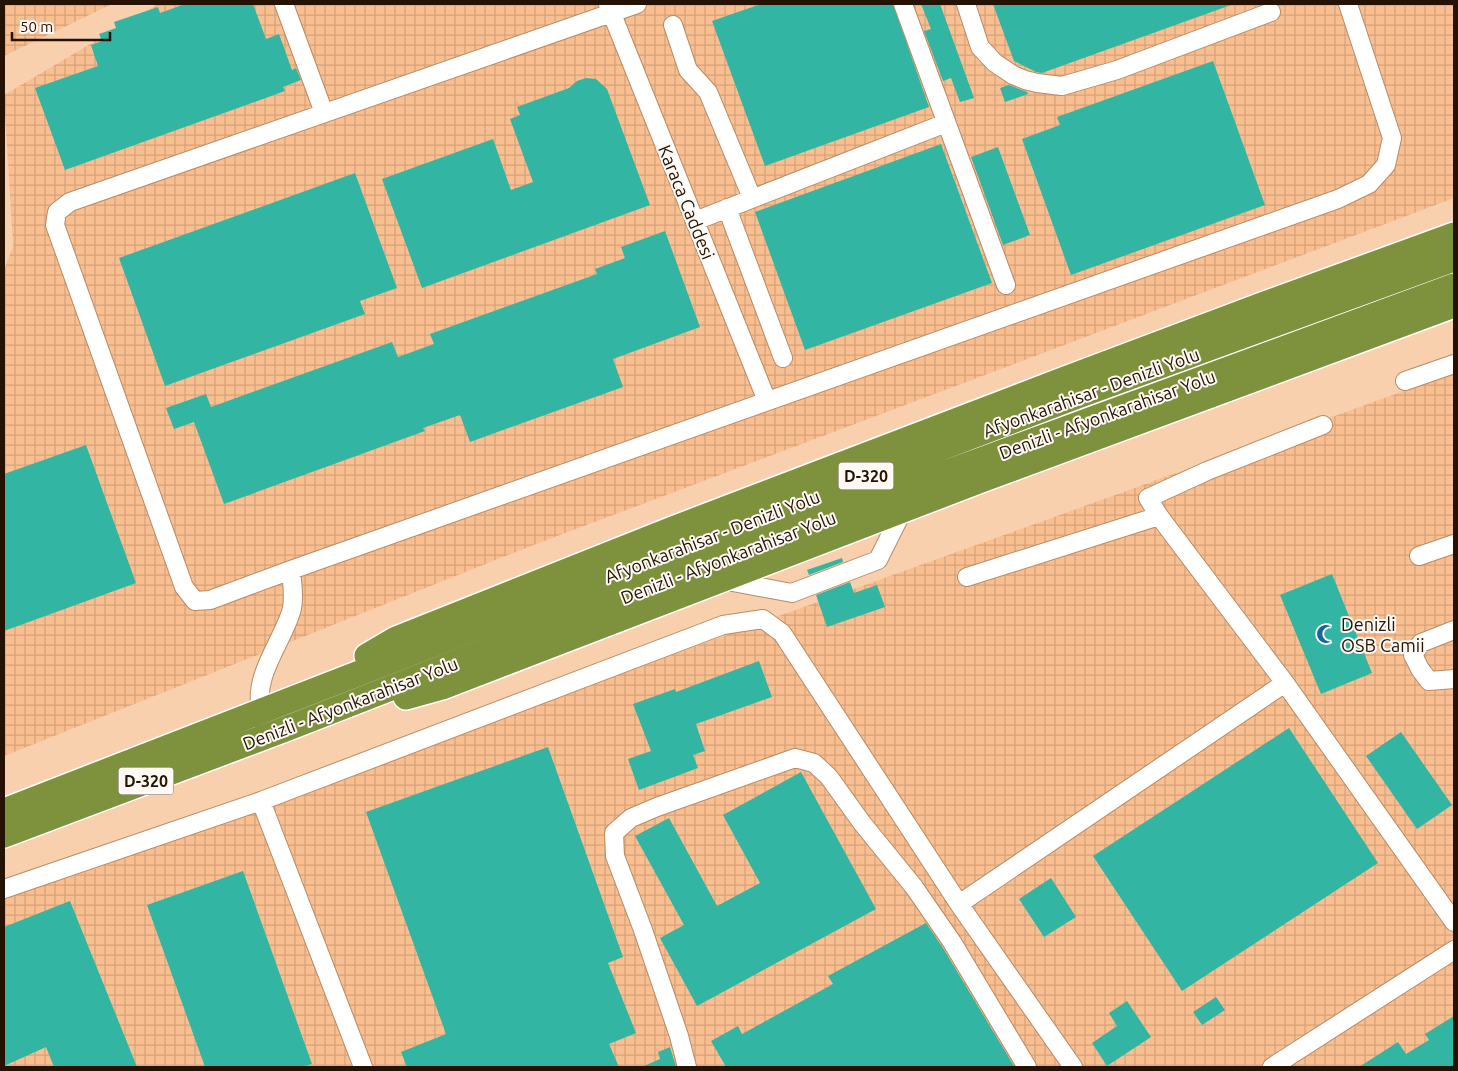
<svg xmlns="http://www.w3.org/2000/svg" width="1458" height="1071" font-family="Ubuntu,sans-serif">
  <defs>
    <pattern id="industrial-grid" width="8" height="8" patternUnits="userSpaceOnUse" patternTransform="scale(1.25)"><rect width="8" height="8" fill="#f9bf90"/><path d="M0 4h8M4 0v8" fill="none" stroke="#d5a37b"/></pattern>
  </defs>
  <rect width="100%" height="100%" fill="#f9d0ae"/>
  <path fill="url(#industrial-grid)" d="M4 4H112L4 56Z
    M158 4H1454V198L531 546 4 756V270L13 246 4 95Z
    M1454 373V1067H4V897L86 872 729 634Z"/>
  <path fill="#32b6a3" d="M185 4H253L266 39 279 34 292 70 296 68 301 80 283 87 285 91 65 170 35 88 98 66 91 45 102 41 99 34 116 28 114 22 158 7 160 13Z
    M761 4H893L929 107 765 166 712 21Z
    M921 4H940L974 98 960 102 951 78 943 81 924 31 931 29Z
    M993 4H1231V5L1042 73 1036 72 1014 61Z
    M1213 61 1265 205 1071 275 1022 139 1060 125 1057 117Z
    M586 78 596 79 607 89 650 205 422 288 382 179 493 139 511 190 533 182 510 119 520 115 517 107 569 88 577 81Z
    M1009 85 1027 92 1028 94 1005 102 1000 88Z
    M941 144 992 283 805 350 755 212Z
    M998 147 1030 235 1003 245 971 157Z
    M355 173 397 288 360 301 365 314 165 386 119 258Z
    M665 231 700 327 613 359 623 387 470 442 460 415 423 428 425 431 224 504 194 422 174 429 166 408 206 394 211 407 392 342 398 357 434 344 430 334 597 274 595 269 625 258 621 247Z
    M86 445 136 583 4 631V474Z
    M842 558 843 562 809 575 807 570Z
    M1332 574 1372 673 1321 694 1280 595Z
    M850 582 854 593 877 585 885 607 827 627 816 595Z
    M759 661 772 697 696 724 705 751 693 755 698 768 639 790 628 759 651 751 633 704 675 689 676 692Z
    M1289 728 1378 863 1182 991 1093 856Z
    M1401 732 1452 805 1417 829 1366 756Z
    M548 747 623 957 608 963 636 1033 609 1044 619 1067H407L401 1052 446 1034 366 812Z
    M801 772 876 909 697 1006 660 938 684 925 635 836 669 818 717 906 760 883 723 815Z
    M243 871 312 1064 302 1067H205L147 905Z
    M1051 878 1076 917 1044 937 1019 899Z
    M70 901 137 1067H54L46 1047 4 1066V927Z
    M926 923 943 948 1014 1066 726 1067 711 1041 738 1026 742 1034 833 984 828 976Z
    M1216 997 1225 1010 1202 1025 1193 1012Z
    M1127 1001 1151 1037 1107 1066 1092 1043 1117 1026 1109 1013Z
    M1454 1016V1067H1359L1398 1042 1406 1054 1429 1040 1425 1034Z
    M670 1047 676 1067H642L660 1059 658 1052Z"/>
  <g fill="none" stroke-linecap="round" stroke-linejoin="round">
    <g stroke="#ba8a62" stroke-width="20">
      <path id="minor" d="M284 4 324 113
        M608 4 767 401
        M637 4 70 202 57 212 55 225 184 587 195 601 210 600 291 570 1338 199 1369 184 1386 165 1392 138 1348 4
        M903 4 1006 285
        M966 4 980 47 995 63 1013 75 1025 80 1037 83 1062 86 1117 70 1271 12
        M673 25 688 70 708 92 752 198
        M727 208 783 358
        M695 221 946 123
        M1405 381 1454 364
        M1323 425 1207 471 1148 498 1159 516 1285 683 1454 922
        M1419 556 1454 544
        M967 577 1159 516
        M722 580 792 593 878 560 903 510
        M1454 630 1421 643 1413 655 1420 669 1429 681 1454 679
        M261 711C253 676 281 644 291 612 295 599 292 583 291 570
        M261 801 363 1067
        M4 889 261 801 723 625 763 619 782 633 959 904 1073 1067
        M959 904 1285 683
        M687 1067 679 1036 643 930 615 856 614 833 631 818 657 807 795 758 814 763 829 777 862 823 914 887 952 942 1027 1067
        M1272 1067 1454 950"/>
    </g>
    <g stroke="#fff" stroke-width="28">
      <path id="highway" d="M367 656 396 639 670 530 1060 381 1262 305 1454 235
        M406 697 442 687 981 480 1454 305
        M4 811 875 473 1080 395 1454 259
        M4 835 288 728 886 495 1454 286"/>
    </g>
    <use href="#minor" stroke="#fff" stroke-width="18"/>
    <use href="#highway" stroke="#7e913c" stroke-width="25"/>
  </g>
  <defs>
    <g id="mosque-bare" transform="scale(1.5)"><path d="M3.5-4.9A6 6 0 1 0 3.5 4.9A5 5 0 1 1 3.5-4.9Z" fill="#126999" stroke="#fef9f5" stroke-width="2.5" paint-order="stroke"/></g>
  </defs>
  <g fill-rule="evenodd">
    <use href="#mosque-bare" x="1326" y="634"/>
  </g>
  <g text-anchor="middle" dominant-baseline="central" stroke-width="4" stroke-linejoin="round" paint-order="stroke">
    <g fill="#fef9f5" stroke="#66574c" stroke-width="1">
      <rect x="838.5" y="462.5" width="55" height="27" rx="4"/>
      <rect x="118.5" y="767.5" width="55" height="27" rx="4"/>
    </g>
    <g font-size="16" font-weight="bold" fill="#251203">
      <text x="866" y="476">D-320</text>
      <text x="146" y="781">D-320</text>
    </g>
    <g font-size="18" fill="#251203" stroke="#fef9f5">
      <text transform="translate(687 202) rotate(68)">Karaca Caddesi</text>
      <text transform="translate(1091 392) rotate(-20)">Afyonkarahisar - Denizli Yolu</text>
      <text transform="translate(1107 414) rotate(-20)">Denizli - Afyonkarahisar Yolu</text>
      <text transform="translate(712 536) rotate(-21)">Afyonkarahisar - Denizli Yolu</text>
      <text transform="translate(728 557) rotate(-21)">Denizli - Afyonkarahisar Yolu</text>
      <text transform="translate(350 703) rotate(-21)">Denizli - Afyonkarahisar Yolu</text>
    </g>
    <g font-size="18" fill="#251203" stroke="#fef9f5" text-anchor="start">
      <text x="1341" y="624">Denizli<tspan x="1341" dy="21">OSB Camii</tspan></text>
    </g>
  </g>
  <rect width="1458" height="1071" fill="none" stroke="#251203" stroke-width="10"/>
  <path d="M12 32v8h98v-8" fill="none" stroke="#251203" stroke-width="2.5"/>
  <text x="20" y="32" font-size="15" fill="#251203" stroke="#fef9f5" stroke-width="4" paint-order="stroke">50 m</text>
</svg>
